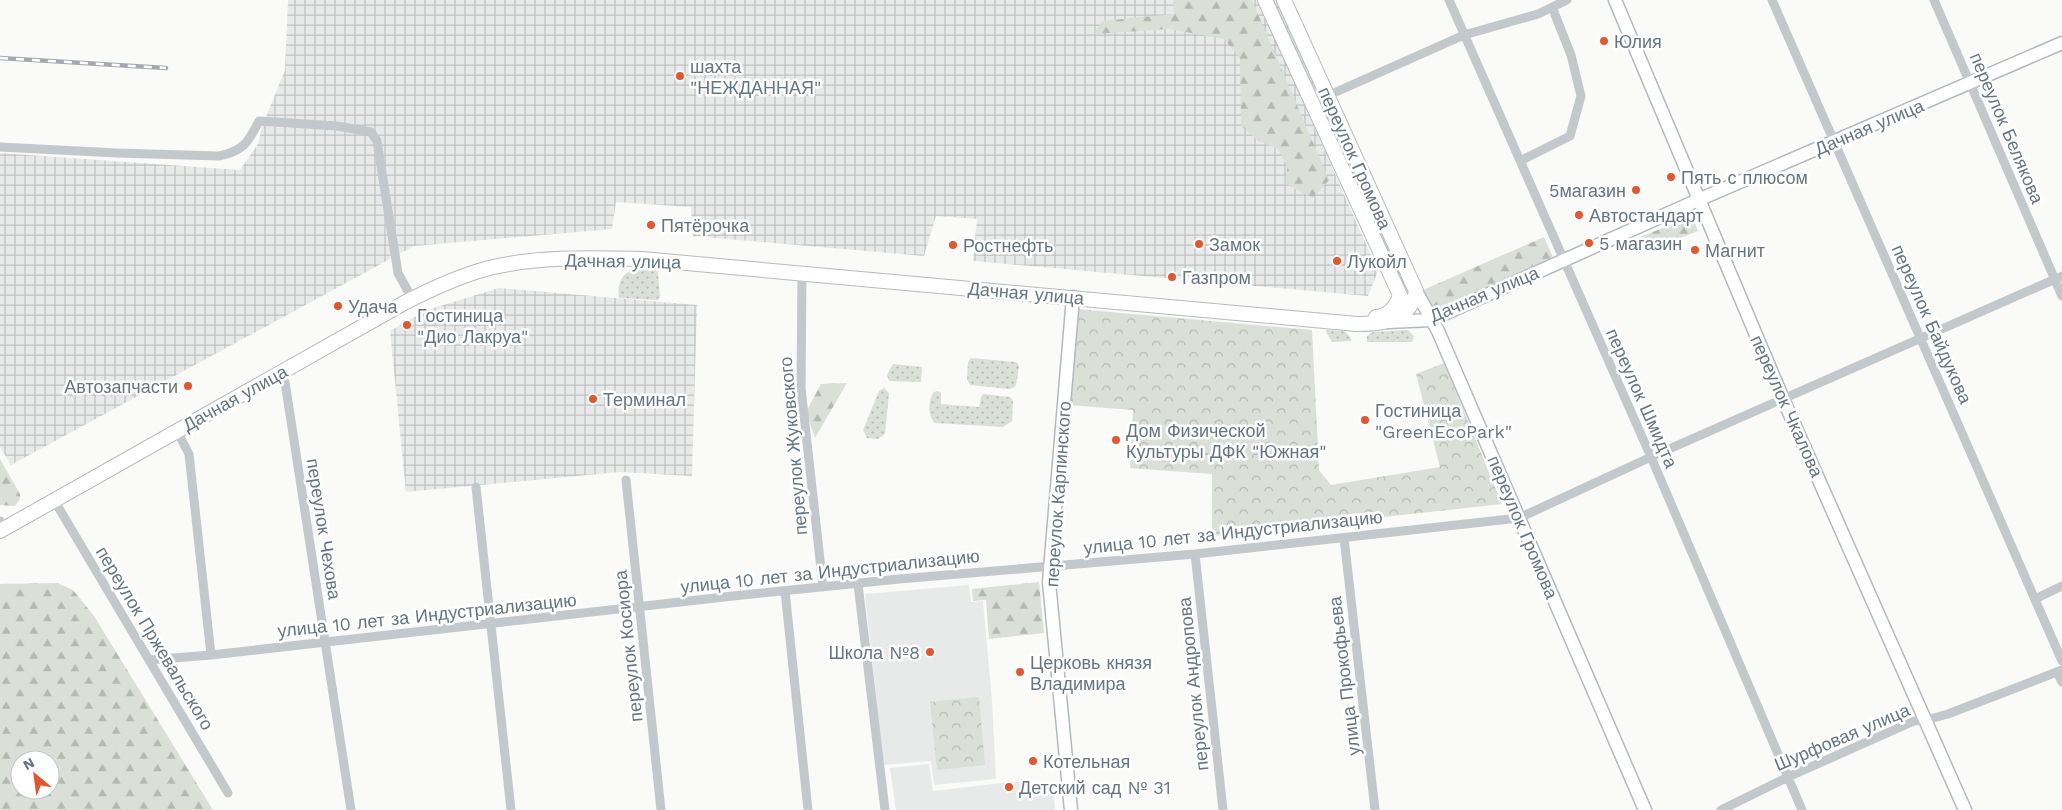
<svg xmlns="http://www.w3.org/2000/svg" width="2062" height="810" font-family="'Work Sans',sans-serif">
  <defs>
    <pattern id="industrial-grid" width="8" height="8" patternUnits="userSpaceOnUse" patternTransform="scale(1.25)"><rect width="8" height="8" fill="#e8e9e9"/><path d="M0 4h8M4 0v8" fill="none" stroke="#c0c1c2"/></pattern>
    <pattern id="grass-dots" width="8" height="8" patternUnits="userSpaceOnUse" patternTransform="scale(1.25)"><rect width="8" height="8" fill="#dadfd7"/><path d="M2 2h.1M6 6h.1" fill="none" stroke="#b4b9b4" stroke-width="1.8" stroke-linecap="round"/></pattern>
    <pattern id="forest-firs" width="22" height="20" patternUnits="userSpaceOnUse" patternTransform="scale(1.25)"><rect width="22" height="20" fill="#dadfd7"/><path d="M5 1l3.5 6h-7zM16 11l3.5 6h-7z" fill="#b4b9b4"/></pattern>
    <pattern id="park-crowns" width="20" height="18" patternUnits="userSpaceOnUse" patternTransform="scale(1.25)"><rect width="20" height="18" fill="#dadfd7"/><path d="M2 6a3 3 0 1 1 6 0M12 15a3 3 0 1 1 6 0" fill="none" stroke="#b4b9b4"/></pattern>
  </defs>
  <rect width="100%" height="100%" fill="#fafaf8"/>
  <path fill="#e8e9e9" d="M969 585 971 602 983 601 992 701 996 779 934 785 931 761 883 765 865 594Z
    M929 764 933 791 1010 782 1052 783 1055 810H896L890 768Z"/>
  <path fill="url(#industrial-grid)" d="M288 0H1258L1378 271 1368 296 973 261 977 219 936 216 924 256 693 236 691 207 616 202 612 229 414 246 11 465 0 447V153L240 170 258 144 262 127 285 70Z
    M499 288 697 305 692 476 620 472 406 492 390 331 427 310Z"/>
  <path fill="url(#grass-dots)" d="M1272 0H1280L1410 288 1403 291Z
    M635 269 656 270 658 272 660 297 658 300 619 298C617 283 621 274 635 269Z
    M1326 330 1345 331 1351 338V341L1332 342 1326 332Z
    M1405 330H1408L1414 336 1412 342H1367V336L1373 332Z
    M971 358 1016 362 1019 366 1016 386 1010 389 970 385 967 380 968 362Z
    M893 364 922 367 921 382 889 381 887 375Z
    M884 388 889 393 885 434 878 439 867 438 863 430 879 391Z
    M938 391 941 393V404L979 407 981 397 983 394 1010 397 1013 401 1012 421 1003 427 935 423C927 416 928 400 934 392Z"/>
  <path fill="url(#forest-firs)" fill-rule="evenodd" d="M1173 0H1252L1329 180 1313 198 1286 184 1287 166 1278 149 1259 141 1241 126 1240 58 1224 39 1169 29 1094 34 1102 21 1174 14Z
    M1692 216 1698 231 1644 252 1638 238Z
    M1544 237 1553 257 1432 311 1423 290Z
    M847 383 815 438 806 412 821 384Z
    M0 459 20 494V499L15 506 0 505Z
    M1039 582 1044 633 989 639 986 600 973 601 972 589Z
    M57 583 73 590 94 616 213 810H0V584ZM20 760H50V790H20Z"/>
  <path fill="url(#park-crowns)" d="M1077 309 1312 330 1319 470 1331 485 1440 467 1416 374 1444 363 1502 504 1212 536V474L1130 468 1133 410 1069 405Z
    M979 697 985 765 937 770 930 702Z"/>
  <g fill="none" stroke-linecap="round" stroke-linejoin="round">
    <g stroke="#b3babf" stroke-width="15">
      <path id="secondary" d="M1615 0 1783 399 1965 810
        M1416 291 1438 331 1645 810
        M1388 322 1431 320 1698 200 2062 43
        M1071 810 1049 582 1073 297"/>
    </g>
    <g stroke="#b5babe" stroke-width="16">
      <path id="primary" d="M1265 0 1404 304
        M1376 317C1389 316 1396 307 1400 296
        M0 531 404 303C431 289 459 276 489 268 539 256 592 258 642 259L1357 324C1383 324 1410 322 1416 291L1284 0"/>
    </g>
    <path stroke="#c3c8cc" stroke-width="9" d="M1449 0 1651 457 1802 810
      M1772 0 2062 661
      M1934 0 2062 296
      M1327 96 1464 35 1538 14 1567 0
      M0 147 117 153 219 156C243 151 248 143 259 121L337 126 371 132 377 141 398 273 409 293
      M1520 161 1570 136 1581 96 1571 55 1552 7
      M802 273 801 388 823 587
      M280 373 285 382 351 810
      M177 431 189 454 211 655
      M626 480 661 810
      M476 487 511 810
      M54 500 228 793
      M0 521 1 522
      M1344 538 1375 810
      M1195 554 1223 810
      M858 584 885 810
      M785 591 808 810
      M2035 599 2062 586
      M149 660 211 655 733 596 899 579 1195 554 1519 518 1651 457 2062 276
      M2057 672 2062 682
      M1721 810 1788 777 1914 721 1926 720 1948 714 2062 670"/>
    <use href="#secondary" stroke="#fff" stroke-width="12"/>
    <use href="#primary" stroke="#fff" stroke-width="14"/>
    <g stroke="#a2aab0" stroke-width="4.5">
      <path id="rail" d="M0 58 166 68"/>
    </g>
    <use href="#rail" stroke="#fff" stroke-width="2.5" stroke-dasharray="8" stroke-linecap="butt"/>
  </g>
  <g fill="#e4572e" stroke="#fff" stroke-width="2">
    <circle cx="1604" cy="41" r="5"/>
    <circle cx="680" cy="76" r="5"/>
    <circle cx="1671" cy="177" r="5"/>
    <circle cx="1636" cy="190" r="5"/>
    <circle cx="1579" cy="215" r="5"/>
    <circle cx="651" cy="225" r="5"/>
    <circle cx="1589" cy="243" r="5"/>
    <circle cx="1199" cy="244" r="5"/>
    <circle cx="953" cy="245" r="5"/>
    <circle cx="1695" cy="250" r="5"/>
    <circle cx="1337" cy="261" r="5"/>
    <circle cx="1172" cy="277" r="5"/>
    <circle cx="338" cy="306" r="5"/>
    <circle cx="407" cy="325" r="5"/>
    <circle cx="188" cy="386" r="5"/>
    <circle cx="593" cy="399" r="5"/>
    <circle cx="1365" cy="420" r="5"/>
    <circle cx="1116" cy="440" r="5"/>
    <circle cx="930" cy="652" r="5"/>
    <circle cx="1020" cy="672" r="5"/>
    <circle cx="1033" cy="761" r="5"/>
    <circle cx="1009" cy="787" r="5"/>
  </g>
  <g text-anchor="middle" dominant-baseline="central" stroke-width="5" stroke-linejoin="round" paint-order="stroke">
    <g font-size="18" fill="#657683" stroke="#fff" text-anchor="start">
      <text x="1614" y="41">Юлия</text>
      <text x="690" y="66">шахта<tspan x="690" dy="21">"НЕЖДАННАЯ"</tspan></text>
      <text x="1681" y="177">Пять с плюсом</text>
      <text x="1626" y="190" text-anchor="end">5магазин</text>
      <text x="1589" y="215">Автостандарт</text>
      <text x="661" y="225">Пятёрочка</text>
      <text x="1599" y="243">5 магазин</text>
      <text x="1209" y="244">Замок</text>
      <text x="963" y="245">Ростнефть</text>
      <text x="1705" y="250">Магнит</text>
      <text x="1347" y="261">Лукойл</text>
      <text x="1182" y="277">Газпром</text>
      <text x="348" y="306">Удача</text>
      <text x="417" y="315">Гостиница<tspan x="417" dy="21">"Дио Лакруа"</tspan></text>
      <text x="178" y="386" text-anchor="end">Автозапчасти</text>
      <text x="603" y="399">Терминал</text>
      <text x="1375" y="410">Гостиница<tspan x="1375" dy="21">"GreenEcoPark"</tspan></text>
      <text x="1126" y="430">Дом Физической<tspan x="1126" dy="21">Культуры ДФК "Южная"</tspan></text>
      <text x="920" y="652" text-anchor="end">Школа №8</text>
      <text x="1030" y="662">Церковь князя<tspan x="1030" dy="21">Владимира</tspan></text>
      <text x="1043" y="761">Котельная</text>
      <text x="1019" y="787">Детский сад № 31</text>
    </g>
    <g font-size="18" fill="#657683" stroke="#fff">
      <text transform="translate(1869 127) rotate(-23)">Дачная улица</text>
      <text transform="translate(2007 128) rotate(67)">переулок Белякова</text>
      <text transform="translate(1355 158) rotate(66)">переулок Громова</text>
      <text transform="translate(623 261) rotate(1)">Дачная улица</text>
      <text transform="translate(1026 293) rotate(5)">Дачная улица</text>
      <text transform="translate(1484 294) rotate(-23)">Дачная улица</text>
      <text transform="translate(1932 324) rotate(66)">переулок Байдукова</text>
      <text transform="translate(235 398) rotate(-29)">Дачная улица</text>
      <text transform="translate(1642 398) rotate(66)">переулок Шмидта</text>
      <text transform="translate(1787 406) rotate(66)">переулок Чкалова</text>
      <text transform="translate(793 446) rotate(-95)">переулок Жуковского</text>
      <text transform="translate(1058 494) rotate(-86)">переулок Карпинского</text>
      <text transform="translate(1523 527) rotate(67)">переулок Громова</text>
      <text transform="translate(324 529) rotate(81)">переулок Чехова</text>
      <text transform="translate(1233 532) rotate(-6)">улица 10 лет за Индустриализацию</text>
      <text transform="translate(830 571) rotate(-6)">улица 10 лет за Индустриализацию</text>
      <text transform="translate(427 615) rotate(-6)">улица 10 лет за Индустриализацию</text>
      <text transform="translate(155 638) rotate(59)">переулок Пржевальского</text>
      <text transform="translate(628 646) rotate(-96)">переулок Косиора</text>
      <text transform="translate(1344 676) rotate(-97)">улица Прокофьева</text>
      <text transform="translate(1193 684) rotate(-96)">переулок Андропова</text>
      <text transform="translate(1842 737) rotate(-23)">Шурфовая улица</text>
    </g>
  </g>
  <g transform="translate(35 775) rotate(331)"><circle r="24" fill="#ffffff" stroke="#c1c8cd"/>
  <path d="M0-4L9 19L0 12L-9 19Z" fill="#e4572e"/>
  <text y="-8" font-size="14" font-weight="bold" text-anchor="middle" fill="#657683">N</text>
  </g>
</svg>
